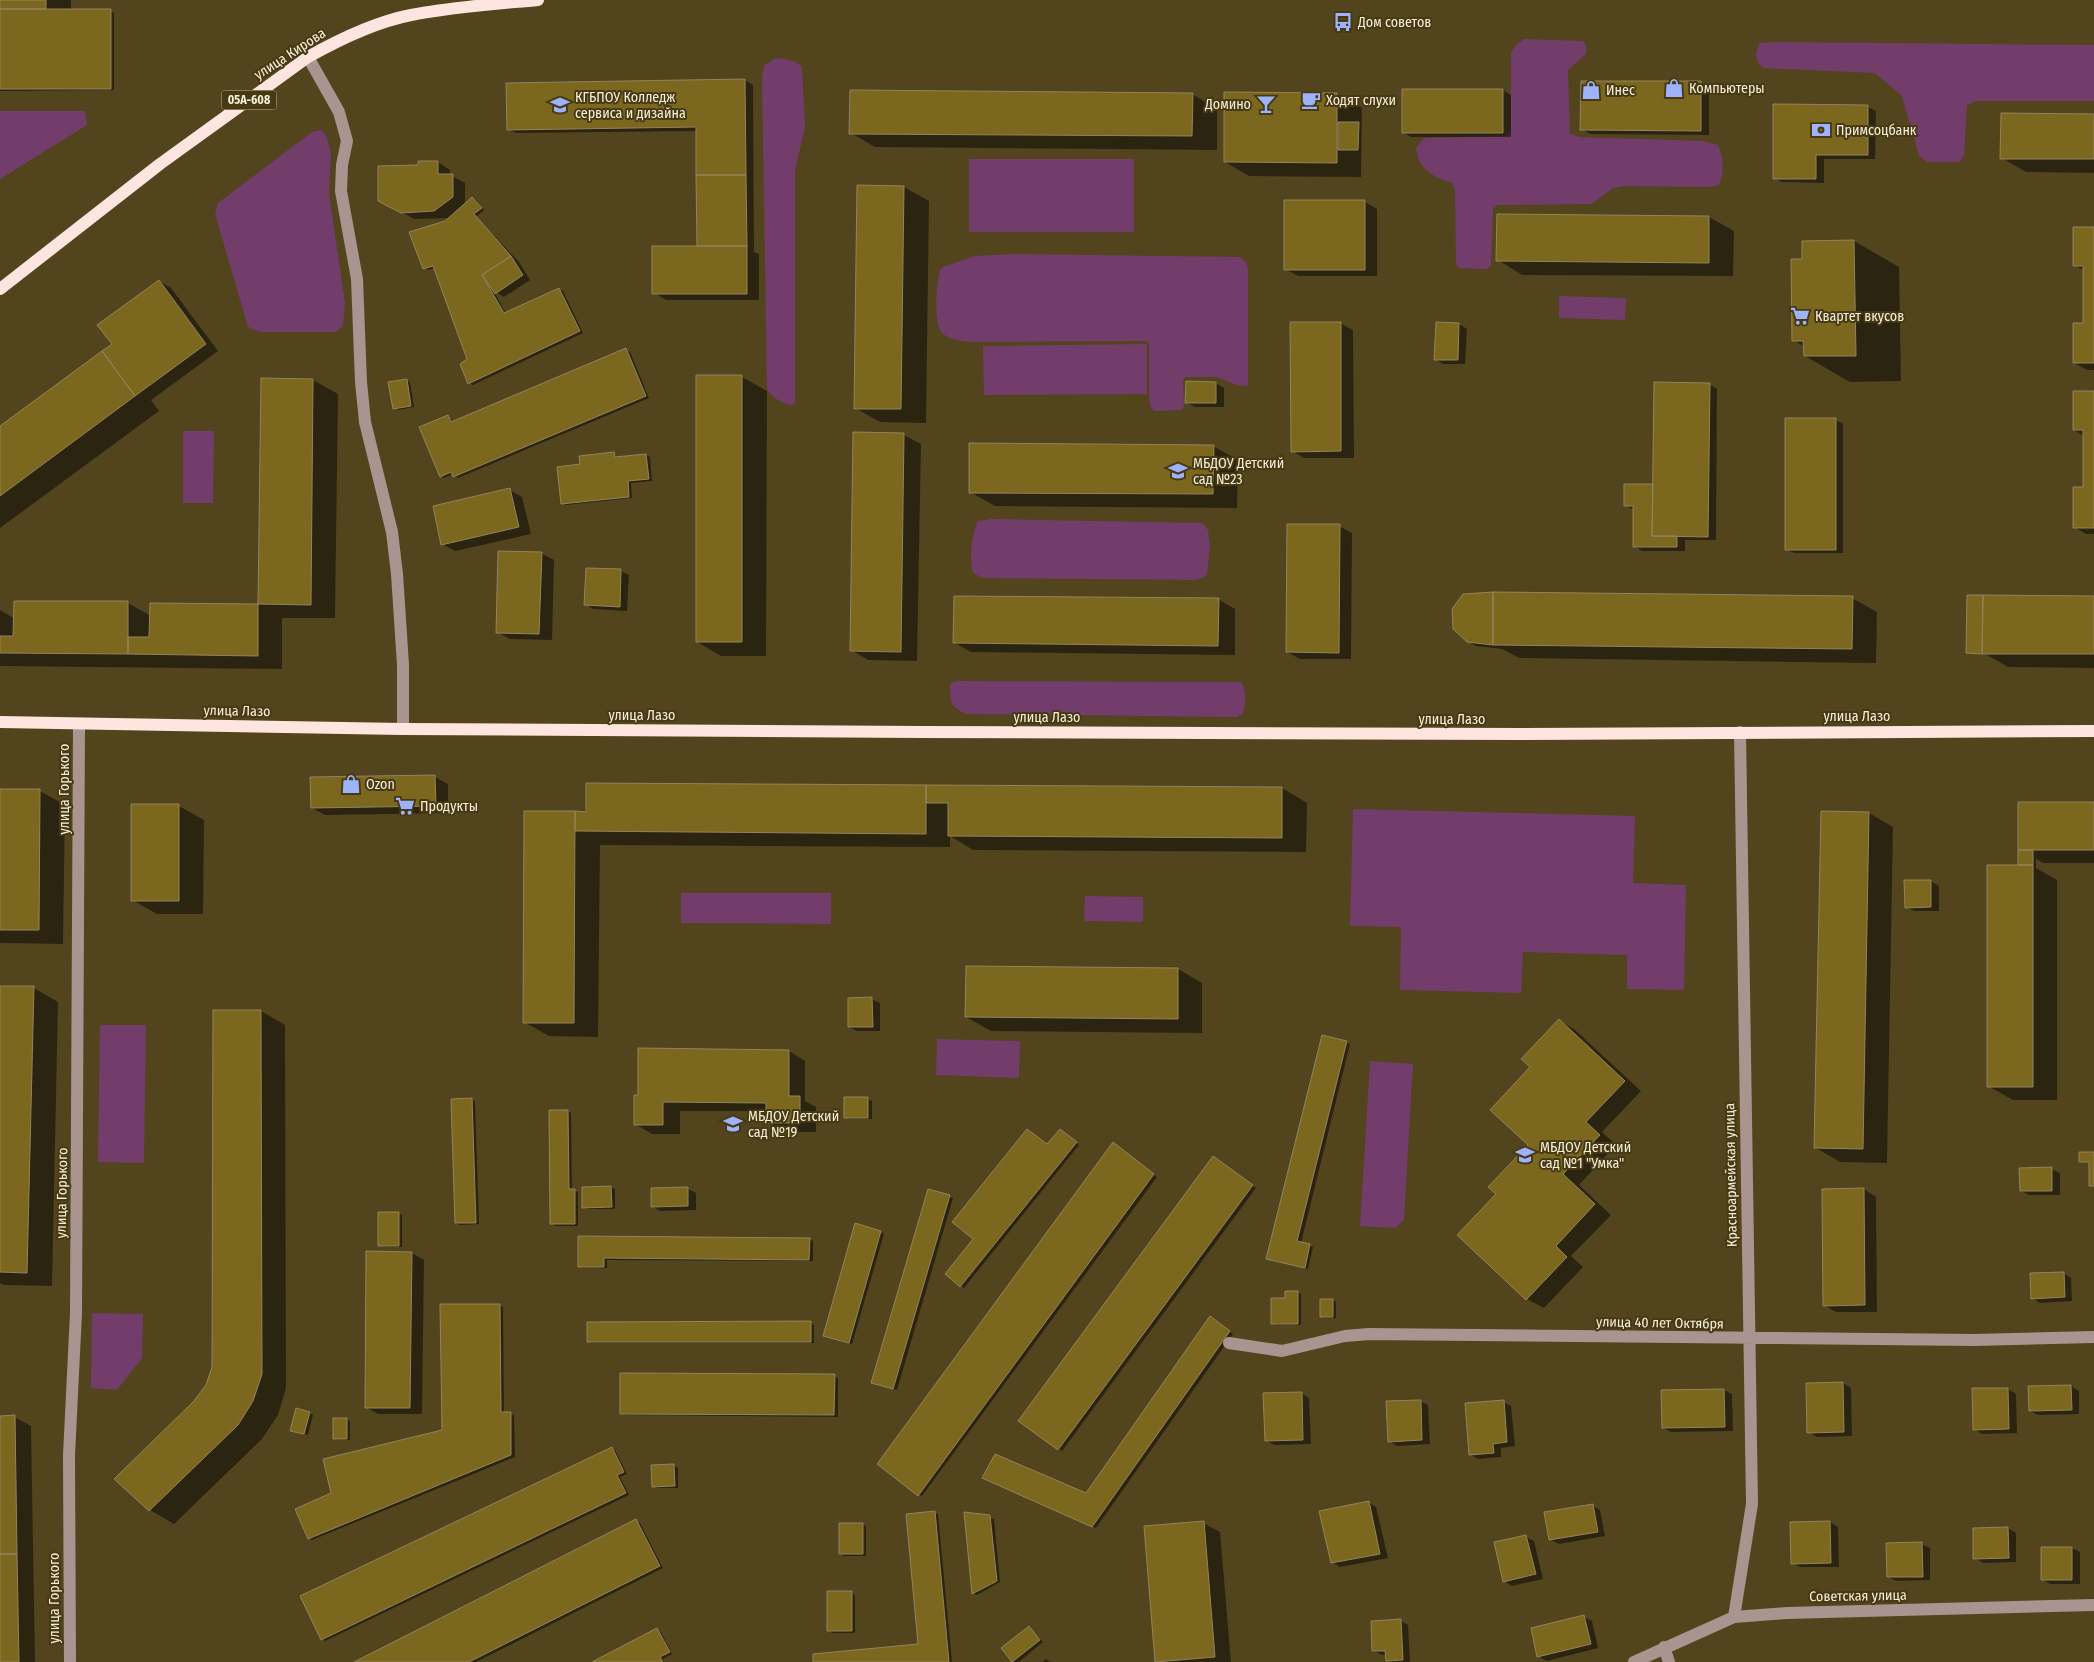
<svg xmlns="http://www.w3.org/2000/svg" width="2094" height="1662" font-family="'Fira Sans Condensed',sans-serif">
  <rect width="100%" height="100%" fill="#52451e"/>
  <path fill="#723c6b" d="M1524 39 1583 41 1586 46V54L1568 70 1570 134 1579 137 1704 141 1718 145C1724 158 1724 172 1719 185L1708 187 1624 186 1613 188 1592 204 1497 205 1493 209 1491 265 1487 269 1459 268 1456 263 1455 189 1452 183C1434 177 1418 170 1416 148L1424 138 1506 136 1511 130V53L1516 45Z
    M1772 42 2094 45V101H1976L1967 105 1964 155 1960 162H1927L1919 156 1902 96 1875 73 1763 68C1754 59 1755 53 1760 43Z
    M780 58 796 62 802 67 805 127 795 171V403L792 405C783 404 772 398 767 389L762 77 764 66 774 59Z
    M0 111H85L87 125 0 179Z
    M321 130 326 135 331 153 329 193 345 303 343 326 336 332H260L248 327 215 214 218 203 312 132Z
    M969 159H1134V232H969Z
    M1014 254 1240 257 1246 262 1248 269V386L1237 385 1216 377H1185L1183 380 1184 405 1182 410 1154 411 1150 406 1149 399V345L1147 341 972 342C963 341 949 340 942 333 933 323 936 280 941 268L974 256Z
    M1559 296 1626 298 1625 320 1559 318Z
    M1147 344V394L984 395 983 346Z
    M183 431H214L213 503H183Z
    M991 519 1203 523 1208 530 1210 546 1207 575 1197 580 983 578 973 573C969 556 971 537 978 521Z
    M956 681 1241 682C1247 693 1246 701 1243 713L1237 717 967 714C950 707 950 703 950 684Z
    M1353 809 1635 816 1633 883 1686 885 1684 990 1627 989V955L1523 952 1521 993 1400 990 1401 927 1350 926Z
    M681 893H831V924L681 923Z
    M1085 896 1143 897V922L1084 921Z
    M100 1025H146L144 1163 98 1162Z
    M937 1039 1020 1041 1019 1078 936 1075Z
    M1370 1061 1413 1064 1404 1220 1395 1228 1360 1226Z
    M92 1313 143 1314 142 1358 117 1390 91 1388Z"/>
  <path fill="#0007" d="M0 0H71V11H110L114 13V90L0 91Z
    M745 80 753 85 754 252 759 254V300H666L654 293 698 247 697 131 516 133 508 129Z
    M1582 82 1701 83 1709 87V135L1590 134 1582 129Z
    M1503 90 1511 95V137H1411L1403 132Z
    M1192 94 1217 109V150L875 147 851 133Z
    M1337 94 1362 108 1361 177 1249 176 1225 162Z
    M1868 107 1876 111 1875 159H1824V183L1782 182 1774 178Z
    M2094 115V173L2026 172 2002 158Z
    M438 162 450 170V175L465 183V205L473 198 476 200 484 210 476 217 519 262 530 280 504 297 494 291 506 314 559 289 563 291 583 333 473 385 469 383V359L435 268 428 270 424 268 445 222 450 218 414 219 392 207 419 166Z
    M858 186 904 187 929 201 926 423 880 422 855 408Z
    M1365 202 1377 209V276H1298L1285 269Z
    M1709 217 1734 231 1733 276 1522 275 1498 260Z
    M2094 228V370H2087L2074 363 2085 324V271L2074 265Z
    M1854 241 1899 267 1901 381 1850 382 1805 356V347L1793 340Z
    M159 281 171 288 218 351 151 400 159 411 0 528V428L113 344Z
    M1340 323 1353 330 1354 458H1304L1292 451Z
    M1437 323 1459 324 1467 329 1465 364H1443L1435 359Z
    M626 350 630 352 649 398 458 478 453 474 444 478 441 476 448 416 453 422Z
    M698 377H742L767 391 766 656H721L697 642Z
    M262 379 313 380 338 394 335 618H282V669L0 666V610L15 619 128 603 151 616V605H259Z
    M407 380 410 382 414 407 398 410 394 408Z
    M1187 383H1216L1224 388V407H1195L1187 403Z
    M1709 384 1717 389 1716 540H1685V551H1642L1634 546V510L1625 505 1654 486Z
    M2094 392V534H2086L2074 527 2084 488V436L2074 430Z
    M1835 419 1843 424V553H1794L1786 549Z
    M855 434 904 435 921 444 917 661 868 660 851 650Z
    M1213 446 1238 460 1237 508 995 506 970 492Z
    M614 454 618 458 646 455 650 457 652 481 631 483 632 498 566 505 563 503Z
    M510 490 522 497 531 534 455 551 442 544Z
    M1339 526 1352 533 1351 659H1300L1287 652Z
    M541 553 554 560 552 640 510 639 497 632Z
    M587 569 621 571 629 575 627 611 593 609 585 604Z
    M2094 597V668L2008 667 1987 655 1968 652Z
    M1852 598 1877 612 1876 663 1519 658 1502 649 1476 646 1467 641Z
    M1218 599 1235 609V655L971 652 955 643Z
    M435 777 448 784V813L325 815 312 808V778Z
    M588 784 1282 788 1307 803 1306 852 973 850 950 836V847L600 845 598 1037 549 1036 524 1022 526 812 587 813Z
    M0 790 40 791 65 805 63 944 0 943Z
    M2019 803 2094 804V863H2043L2036 859V868L2057 880V1100H2013L1988 1086 2019 866Z
    M179 806 204 820 203 914H157L132 900Z
    M1869 813 1893 827 1887 1163 1840 1162 1816 1148Z
    M1931 881 1939 886V911H1914L1906 907Z
    M1178 969 1202 983V1033L991 1031 966 1017Z
    M0 987 34 988 58 1002 52 1286 4 1285 0 1283Z
    M872 999 880 1003V1031H857L849 1027Z
    M261 1011 285 1025 286 1388 278 1415 262 1439 174 1524 150 1510 116 1478 194 1403 207 1385 213 1367Z
    M1559 1020 1575 1030 1641 1091 1602 1132 1616 1145 1579 1185 1611 1215 1571 1256 1583 1267 1544 1308 1527 1299 1459 1235 1498 1194 1530 1145 1532 1067Z
    M1347 1042 1350 1044 1301 1243 1313 1247 1308 1269 1271 1260 1268 1258Z
    M789 1051 805 1061V1101L816 1107V1132H784L767 1122V1111H680V1134H652L635 1124V1096Z
    M471 1099 475 1101 479 1224 460 1225 456 1223Z
    M846 1099H868L872 1101V1119H849L846 1117Z
    M568 1111 571 1113 572 1190 578 1192V1226H555L551 1223Z
    M1064 1132 1079 1145 964 1288 961 1286 1048 1146Z
    M1117 1146 1157 1177 922 1496 918 1494Z
    M1216 1159 1256 1188 1062 1451 1058 1449Z
    M2051 1169 2060 1173V1195H2029L2021 1191Z
    M611 1187 615 1189V1209H587L584 1207Z
    M688 1189 696 1193V1210L660 1211 652 1206Z
    M1864 1189 1876 1197 1877 1312H1836L1824 1305Z
    M929 1190 953 1198 897 1390 876 1384Z
    M398 1213 402 1215V1247H382L379 1245Z
    M881 1232 884 1234 852 1344 828 1337Z
    M579 1238 809 1239 813 1241V1261L607 1260V1268H582L579 1266Z
    M412 1253 424 1260 422 1414H378L366 1407Z
    M2063 1273 2071 1278 2072 1301 2040 1303 2032 1298Z
    M1297 1292 1301 1294V1325H1276L1273 1323 1286 1299Z
    M1333 1300 1336 1302V1318H1324L1321 1316Z
    M499 1305 503 1307 504 1413 514 1415 515 1457 312 1540 309 1538 333 1494 443 1430Z
    M1213 1320 1233 1334 1096 1528 987 1479 1087 1495Z
    M811 1323 814 1325V1343H592L588 1341Z
    M834 1376 838 1378V1417L624 1415 621 1413Z
    M1843 1383 1851 1388 1852 1436 1817 1437 1809 1432Z
    M2071 1386 2079 1391V1414L2038 1415 2030 1411Z
    M2008 1389 2016 1394 2017 1433 1982 1434 1974 1429Z
    M1724 1390 1732 1394 1733 1431 1671 1432 1663 1428 1662 1391Z
    M1301 1393 1309 1398 1311 1444 1274 1445 1266 1440Z
    M1420 1401 1428 1405 1430 1444 1397 1446 1389 1441Z
    M1503 1402 1511 1406 1515 1446 1501 1448V1457L1478 1459 1470 1454Z
    M310 1413 313 1415 308 1435 292 1430Z
    M0 1417H14L31 1426 35 1662H0Z
    M346 1419 350 1421V1440H338L334 1438Z
    M612 1448 615 1450 627 1474 620 1477 629 1495 325 1641 322 1639Z
    M674 1466 678 1468V1488H657L653 1486Z
    M1368 1502 1376 1507 1388 1558 1340 1567 1332 1562Z
    M1592 1505 1600 1510 1605 1536 1559 1544 1551 1540Z
    M934 1512 938 1514 952 1662H815L920 1645Z
    M966 1514 994 1519 1000 1582 977 1595 974 1594Z
    M636 1521 640 1523 663 1568 476 1662H357Z
    M1830 1522 1838 1527 1839 1567H1800L1792 1563Z
    M1203 1523 1220 1532 1231 1662H1159L1156 1661Z
    M862 1524 866 1526V1556H844L841 1554Z
    M2008 1528 2016 1533V1562L1983 1563 1975 1558Z
    M1526 1537 1534 1541 1543 1579 1512 1586 1504 1581Z
    M1921 1544 1930 1548V1580L1896 1581 1888 1577Z
    M2042 1548H2072L2080 1552V1584H2050L2042 1579Z
    M852 1593 855 1595V1633H832L828 1630Z
    M1584 1617 1592 1621 1598 1648 1547 1661 1538 1656Z
    M1400 1620 1408 1625 1410 1662H1391L1387 1660V1655H1382L1374 1651Z
    M1029 1628 1043 1642 1019 1662H1014L1003 1648Z
    M657 1630 661 1632 672 1654 663 1659 664 1662H594Z
    M1046 1659 1049 1661 1051 1662H1042Z"/>
  <path fill="#7c671f" stroke="#92845c" d="M0 0H46V9H0Z
    M0 9H111V89H0Z
    M745 79 746 175H696V127L507 130 506 83Z
    M1581 81H1701V131L1580 130Z
    M1402 89H1503V133H1402Z
    M850 90 1193 93 1192 136 849 134Z
    M1224 92 1337 93V163L1224 162Z
    M1773 104 1868 105V155H1816V179H1773Z
    M2001 113 2094 114V159H2000Z
    M1338 122H1359L1358 150H1338Z
    M418 161H438V174H453V197L434 211 401 213 378 201V166L418 165Z
    M696 175H746L747 246H697Z
    M857 185 904 186 901 409H854Z
    M472 197 482 208 474 214 511 256 482 275 504 313 559 288 580 331 468 384 460 364 467 359 433 266 423 269 409 232 445 221Z
    M1284 200H1365V270H1284Z
    M1497 214 1709 216V263L1496 261Z
    M2073 227H2094V363H2073V323H2083V266H2073Z
    M1854 240 1856 356H1804L1803 341H1792L1791 259H1802V241Z
    M652 246H747V294H652Z
    M511 256 523 275 495 294 482 275Z
    M159 280 206 344 135 396 102 351 112 344 97 325Z
    M1290 322H1341V451L1291 452Z
    M1436 322 1459 323 1458 360H1434Z
    M626 348 646 396 453 477 451 472 440 477 419 427 448 415 451 422Z
    M102 351 135 396 0 496V426Z
    M696 375H742V642H696Z
    M261 378 313 379 311 605 258 604Z
    M407 379 411 406 393 409 388 382Z
    M1186 381 1216 382V403H1185Z
    M1654 382 1710 383 1708 537 1652 536Z
    M2073 391H2094V528H2073V487H2083V430H2073Z
    M1785 418H1836V550H1785Z
    M853 432 904 433 901 652 850 651Z
    M969 443 1214 445 1213 494 969 493Z
    M614 452 615 457 646 454 649 479 628 481 629 497 561 504 557 467 580 464 579 456Z
    M1624 484H1653L1652 536H1677V547H1633V506H1624Z
    M510 488 519 527 441 545 433 506Z
    M1287 524H1340L1339 653 1286 652Z
    M498 551 542 552 539 634 496 633Z
    M586 568 621 569 620 607 584 605Z
    M1493 592 1853 596 1852 649 1493 645Z
    M1493 592V645L1467 642 1453 629 1452 609 1463 594Z
    M1967 595H1983L1982 654 1966 653Z
    M1983 595 2094 596V654H1982Z
    M954 596 1219 598 1218 646 953 643Z
    M14 601H128V654L0 653V636H13Z
    M150 603 258 604V656L128 654V637H149Z
    M435 775 436 806 311 808 310 777Z
    M586 783 926 785V834L575 831V811L586 812Z
    M926 785 1282 787V838L948 836V803H926Z
    M0 789H40L39 930H0Z
    M2018 802H2094V850H2018Z
    M131 804H179V901H131Z
    M524 811H575L574 1023H523Z
    M1821 811 1869 812 1863 1149 1814 1148Z
    M2018 850H2033V865H2018Z
    M1987 865H2033V1087H1987Z
    M1904 880H1931V907L1905 908Z
    M966 966 1178 968V1019L965 1017Z
    M0 986H34L27 1273 0 1272Z
    M872 997 873 1027H848V998Z
    M213 1010H261L262 1374 253 1401 238 1425 149 1511 114 1479 193 1402 206 1385 212 1367Z
    M1559 1019 1625 1081 1586 1122 1600 1135 1563 1174 1595 1204 1556 1246 1567 1257 1526 1300 1457 1235 1496 1194 1488 1187 1528 1145 1490 1110 1530 1067 1521 1059Z
    M1322 1035 1347 1041 1297 1241 1310 1244 1305 1268 1266 1259Z
    M638 1048 789 1050V1096H800V1123H766V1103L663 1102V1125H634V1095H638Z
    M844 1097H868V1118H844Z
    M472 1098 476 1223H455L451 1099Z
    M549 1110H568L569 1189H575V1224H550Z
    M1027 1129 1047 1144 1060 1129 1077 1142 960 1287 945 1274 973 1239 952 1222Z
    M1113 1142 1154 1174 918 1496 877 1464Z
    M2079 1152H2094V1186H2089V1162H2079Z
    M1213 1156 1253 1185 1058 1450 1018 1421Z
    M2052 1167V1191H2020L2019 1168Z
    M611 1186 612 1207 582 1208V1187Z
    M688 1187V1206L651 1207V1188Z
    M1864 1188 1865 1305 1823 1306 1822 1189Z
    M928 1189 950 1195 893 1389 871 1383Z
    M378 1212H399V1246H378Z
    M855 1223 881 1231 849 1343 823 1336Z
    M578 1236 810 1238 809 1260 604 1258V1267H578Z
    M366 1251 412 1252 410 1408H365Z
    M2064 1272 2065 1297 2031 1299 2030 1273Z
    M1285 1291H1298V1324H1271V1298H1285Z
    M1320 1299H1333V1317H1320Z
    M440 1304H500L501 1412H511V1455L308 1539 295 1509 331 1493 323 1459 442 1430Z
    M1210 1316 1230 1331 1092 1527 982 1478 995 1454 1086 1493Z
    M811 1321V1342H587V1322Z
    M620 1373 835 1374 834 1415 620 1414Z
    M1843 1382 1844 1432 1807 1433 1806 1383Z
    M2071 1385 2072 1410 2029 1411 2028 1386Z
    M1972 1388H2008L2009 1429 1973 1430Z
    M1724 1389 1725 1427 1662 1428 1661 1390Z
    M1302 1392 1303 1440 1265 1441 1263 1393Z
    M1421 1400 1422 1440 1388 1442 1386 1401Z
    M1504 1400 1507 1442 1493 1444 1494 1453 1469 1455 1465 1403Z
    M296 1408 310 1412 304 1434 290 1431Z
    M15 1415 17 1554H0V1416Z
    M333 1418H347V1439H333Z
    M612 1447 624 1472 617 1475 626 1493 321 1640 300 1596Z
    M674 1464 675 1486 652 1487 651 1465Z
    M1369 1501 1380 1554 1331 1563 1319 1511Z
    M1593 1504 1598 1532 1549 1540 1544 1512Z
    M935 1511 949 1662H813V1654L918 1644 906 1514Z
    M964 1512 990 1515 997 1581 972 1594Z
    M636 1519 660 1566 469 1662H354Z
    M1204 1521 1215 1657 1155 1662 1144 1526Z
    M1830 1521 1831 1563 1791 1564 1790 1522Z
    M839 1523H863V1554H839Z
    M2008 1527 2009 1558 1973 1559V1528Z
    M1526 1535 1536 1574 1503 1582 1494 1542Z
    M1922 1542 1923 1577H1887L1886 1543Z
    M2041 1547H2072V1580H2041Z
    M0 1554H17L19 1662H0Z
    M827 1591H852V1631H827Z
    M1584 1615 1591 1644 1537 1657 1531 1628Z
    M1401 1619 1403 1660 1386 1661 1385 1651H1372L1371 1621Z
    M1029 1626 1040 1640 1012 1662 1001 1648Z
    M657 1628 670 1652 660 1657 663 1662H592Z"/>
  <g fill="none" stroke-linecap="round" stroke-linejoin="round">
    <path stroke="#a9948f" stroke-width="12" d="M308 57 339 112 347 141 342 165 341 191 357 279 361 382 365 422 392 532 397 574 403 665V729
      M1229 1343 1282 1351 1345 1336 1369 1334 1974 1340 2094 1337
      M1734 1617 1752 1504 1740 732
      M1664 1647 1669 1662
      M70 1662 69 1455 76 1313 79 725
      M1634 1662 1734 1617 1787 1613 2094 1605"/>
    <path stroke="#ffe5df" stroke-width="12" d="M0 289 160 164 308 57C340 39 375 22 411 15 452 7 496 4 538 0
      M0 722 403 729 922 732 1523 734 2094 731"/>
  </g>
  <defs>
    <g id="bus-bare" transform="scale(1.5)"><path d="M-5-6H5V4H4V6H2V4H-2V6H-4V4H-5ZM-3.5-4V0h7V-4ZM-3.5 1.2v1.5H-2V1.2ZM2 1.2v1.5H3.5V1.2Z" fill="#9eb3fd" stroke="#473a13" stroke-width="2.5" paint-order="stroke"/></g>
    <g id="shop-bare" transform="scale(1.5)"><path d="M-5-2.5h2.3a2.7 3.5 0 0 1 5.4 0H5L5.5 6h-11ZM-1.5-2.5h3a1.5 2.3 0 0 0-3 0Z" fill="#9eb3fd" stroke="#473a13" stroke-width="2.5" paint-order="stroke"/></g>
    <g id="cafe-bare" transform="scale(1.5)"><path d="M-5.5-4.5H6V0H3Q3 3.5 0 3.5H-2.5Q-5.5 3.5-5.5 0ZM3-3.2v2h1.7v-2ZM-6 4.5H4V6H-6Z" fill="#9eb3fd" stroke="#473a13" stroke-width="2.5" paint-order="stroke"/></g>
    <g id="bar-bare" transform="scale(1.5)"><path d="M-6-5H6L.8 .8V4.5H3.5V6h-7V4.5H-.8V.8Z" fill="#9eb3fd" stroke="#473a13" stroke-width="2.5" paint-order="stroke"/></g>
    <g id="university-bare" transform="scale(1.5)"><path d="M0-5L7-2L0 1L-7-2ZM-4 1L0 2.5L4 1V4Q0 6-4 4Z" fill="#9eb3fd" stroke="#473a13" stroke-width="2.5" paint-order="stroke"/></g>
    <g id="bank-bare" transform="scale(1.5)"><path d="M-6-4H6V4H-6ZM0-2.3a2.3 2.3 0 1 0 0 4.6a2.3 2.3 0 1 0 0-4.6Z" fill="#9eb3fd" stroke="#473a13" stroke-width="2.5" paint-order="stroke"/></g>
    <g id="supermarket-bare" transform="scale(1.5)"><path d="M-6-5.5h2.5l.6 2H6L4.5 2H-2.5L-4.4-4H-6ZM-1.5 3.2a1.3 1.3 0 1 0 .1 0ZM3 3.2a1.3 1.3 0 1 0 .1 0Z" fill="#9eb3fd" stroke="#473a13" stroke-width="2.5" paint-order="stroke"/></g>
    <g id="school-bare" transform="scale(1.5)"><path d="M0-5L7-2L0 1L-7-2ZM-4 1L0 2.5L4 1V4Q0 6-4 4Z" fill="#9eb3fd" stroke="#473a13" stroke-width="2.5" paint-order="stroke"/></g>
  </defs>
  <g fill-rule="evenodd">
    <use href="#bus-bare" x="1343" y="22"/>
    <use href="#shop-bare" x="1674" y="88"/>
    <use href="#shop-bare" x="1591" y="90"/>
    <use href="#cafe-bare" x="1311" y="100"/>
    <use href="#bar-bare" x="1266" y="104"/>
    <use href="#university-bare" x="560" y="105"/>
    <use href="#bank-bare" x="1821" y="130"/>
    <use href="#supermarket-bare" x="1800" y="316"/>
    <use href="#school-bare" x="1178" y="471"/>
    <use href="#shop-bare" x="351" y="784"/>
    <use href="#supermarket-bare" x="405" y="806"/>
    <use href="#school-bare" x="733" y="1124"/>
    <use href="#school-bare" x="1525" y="1155"/>
  </g>
  <g text-anchor="middle" dominant-baseline="central" stroke-width="4" stroke-linejoin="round" paint-order="stroke">
    <rect fill="#473a13" stroke="#c2b99f" stroke-width="1" x="221.5" y="90.5" width="55" height="19" rx="4"/>
    <g font-size="12" font-weight="bold" fill="#f7f0db">
      <text x="249" y="100">05А-608</text>
    </g>
    <g font-size="14" fill="#f7f0db" stroke="#473a13" text-anchor="start">
      <text x="1358" y="22">Дом советов</text>
      <text x="1689" y="88">Компьютеры</text>
      <text x="1606" y="90">Инес</text>
      <text x="575" y="97">КГБПОУ Колледж<tspan x="575" dy="16">сервиса и дизайна</tspan></text>
      <text x="1326" y="100">Ходят слухи</text>
      <text x="1251" y="104" text-anchor="end">Домино</text>
      <text x="1836" y="130">Примсоцбанк</text>
      <text x="1815" y="316">Квартет вкусов</text>
      <text x="1193" y="463">МБДОУ Детский<tspan x="1193" dy="16">сад №23</tspan></text>
      <text x="366" y="784">Ozon</text>
      <text x="420" y="806">Продукты</text>
      <text x="748" y="1116">МБДОУ Детский<tspan x="748" dy="16">сад №19</tspan></text>
      <text x="1540" y="1147">МБДОУ Детский<tspan x="1540" dy="16">сад №1 "Умка"</tspan></text>
    </g>
    <g font-size="14" fill="#f7f0db" stroke="#473a13">
      <text transform="translate(290 54) rotate(-33)">улица Кирова</text>
      <text transform="translate(237 711) rotate(1)">улица Лазо</text>
      <text x="642" y="715">улица Лазо</text>
      <text x="1857" y="716">улица Лазо</text>
      <text x="1047" y="717">улица Лазо</text>
      <text x="1452" y="719">улица Лазо</text>
      <text transform="translate(64 789) rotate(-90)">улица Горького</text>
      <text transform="translate(1731 1175) rotate(-91)">Красноармейская улица</text>
      <text transform="translate(62 1193) rotate(-89)">улица Горького</text>
      <text transform="translate(1660 1323) rotate(1)">улица 40 лет Октября</text>
      <text transform="translate(1858 1596) rotate(-1)">Советская улица</text>
      <text transform="translate(54 1598) rotate(-90)">улица Горького</text>
    </g>
  </g>
</svg>
